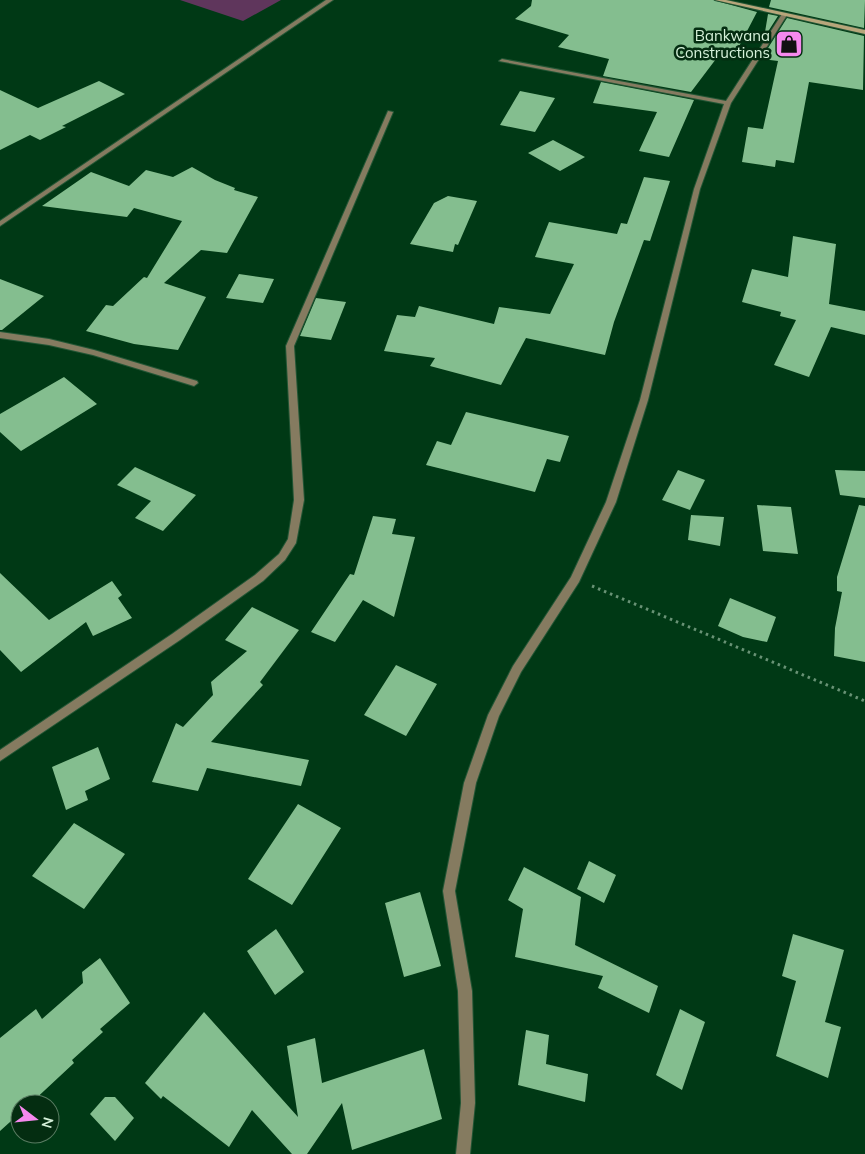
<svg xmlns="http://www.w3.org/2000/svg" width="865" height="1154" font-family="Mulish,sans-serif">
  <rect width="100%" height="100%" fill="#003915"/>
  <path fill="#5f365c" d="M180 0H281L243 21Z"/>
  <path fill="#84be8f" d="M532 0H713L757 12 734 56 719 55 691 92 603 76 609 59 558 47 569 35 515 19 531 6Z
    M771 0H865L864 28 769 7Z
    M768 14 778 16 764 38Z
    M787 18 864 36 863 90 809 82 794 163 776 160 775 167 742 162 748 127 763 129 778 61 761 59Z
    M99 81 125 94 62 126 66 127 40 140 30 135 0 150V90L38 108Z
    M601 82 694 100 669 157 639 151 657 112 593 103Z
    M520 91 555 98 535 132 500 125Z
    M553 140 585 157 560 171 528 153Z
    M192 167 215 180 235 188 234 190 258 197 227 253 201 250 164 283 206 297 178 350 134 344 86 331 106 305 113 306 144 277 147 278 182 221 134 208 127 217 42 206 91 172 129 186 146 170 173 177Z
    M644 177 670 181 650 241 644 240 614 322 605 355 526 338 501 385 430 366 435 358 384 351 397 315 415 317 419 306 494 324 499 307 550 314 574 264 535 257 549 222 617 234 621 223 627 224Z
    M448 196 477 201 458 245 455 244 453 252 410 244 434 203Z
    M793 236 836 244 829 304 865 311V335L831 327 809 377 774 365 796 320 780 316 781 312 742 302 752 269 788 277Z
    M239 274 274 279 263 303 226 298Z
    M0 279 44 296 2 330H0Z
    M316 298 346 302 331 340 300 336Z
    M64 377 97 404 21 451 0 432V414Z
    M466 412 569 436 560 462 547 459 535 492 426 465 437 441 451 445Z
    M135 467 196 495 163 531 135 518 151 501 117 485Z
    M678 470 705 480 690 510 662 500Z
    M835 470 865 471V498L840 495Z
    M757 505 791 507 798 554 763 551Z
    M859 505 865 506V662L834 656 835 628 842 592 837 591V577Z
    M691 515 724 517 720 546 688 540Z
    M373 516 396 519 392 534 415 537 394 617 363 600 335 642 311 632 350 574 354 575Z
    M0 573 49 620 112 581 122 595 118 598 132 618 93 636 86 622 21 672 0 650Z
    M730 598 776 617 767 642 743 637 718 626Z
    M252 607 299 630 260 682 263 685 211 742 309 760 301 786 207 768 198 791 152 782 176 723 183 727 213 695 211 682 247 651 225 640Z
    M396 665 437 684 406 736 364 715Z
    M98 747 110 779 85 791 88 800 66 810 52 767Z
    M298 804 341 828 292 905 248 879Z
    M74 823 125 854 84 909 32 876Z
    M589 861 616 875 604 903 577 889Z
    M524 867 581 897 575 945 658 986 649 1013 598 988 603 976 515 957 523 909 508 900Z
    M420 892 441 966 404 977 385 903Z
    M276 929 304 972 275 995 247 951Z
    M793 934 844 950 825 1022 841 1027 828 1078 776 1056 796 981 782 976Z
    M100 958 130 1003 100 1029 103 1032 72 1060 74 1063 30 1104H20V1113L0 1131V1038L36 1009 42 1019 83 983 82 972Z
    M680 1009 705 1022 682 1090 656 1075Z
    M204 1012 298 1117 287 1046 315 1038 322 1083 424 1049 442 1119 352 1150 342 1103 307 1154H292L252 1110 229 1147 163 1096 161 1099 145 1083Z
    M526 1030 549 1035 546 1064 588 1074 585 1102 518 1085Z
    M105 1097H115L134 1118 115 1141 90 1114Z"/>
  <g fill="none" stroke-linecap="round" stroke-linejoin="round">
    <g stroke="#225635" stroke-width="2">
      <path id="street" d="M326 0H333L0 226V221Z
        M782 14 787 15 731 103 700 189 648 400 616 502 579 582 521 672 499 716 476 783 455 891 472 991 475 1103 470 1154H456L461 1103 458 991 443 891 464 783 488 715 513 666 571 577 606 502 640 400 694 189 724 104 499 61 502 59 726 101Z
        M388 111 393 112 294 346 304 500 296 543 285 560 263 581 180 640 0 761V750L172 634 255 575 279 554 288 539 294 500 286 346Z
        M0 332 49 339 94 350 197 381 198 383 194 386 93 355 49 345 0 338Z"/>
    </g>
    <g stroke="#225635" stroke-width="2">
      <path id="secondary" d="M715 0H726L865 30V34Z"/>
    </g>
    <path stroke="#689275" stroke-width="3" stroke-dasharray="2.5 4" stroke-linecap="butt" d="M592 586 865 701"/>
    <use href="#street" fill="#857b60" fill-rule="evenodd"/>
    <use href="#secondary" fill="#b7a67b" fill-rule="evenodd"/>
  </g>
  <defs>
    <g id="shop-square" transform="scale(1.4375)"><rect x="-9" y="-9" width="18" height="18" rx="4" fill="#f689ee" stroke="#042d11"/><path d="M-5-2.5h2.3a2.7 3.5 0 0 1 5.4 0H5L5.5 6h-11ZM-1.5-2.5h3a1.5 2.3 0 0 0-3 0Z" fill="#111"/></g>
  </defs>
  <g fill-rule="evenodd">
    <use href="#shop-square" x="789" y="44"/>
  </g>
  <g text-anchor="middle" dominant-baseline="central" stroke-width="5" stroke-linejoin="round" paint-order="stroke">
    <g font-size="15" fill="#d6f1da" stroke="#042d11" text-anchor="end">
      <text x="770" y="35">Bankwana<tspan x="770" dy="17">Constructions</tspan></text>
    </g>
  </g>
  <g transform="translate(35 1119) rotate(106)"><circle r="24" fill="#042d11" stroke="#587b61"/>
  <path d="M0-4L9 19L0 12L-9 19Z" fill="#f689ee"/>
  <text y="-8" font-size="14" font-weight="bold" text-anchor="middle" fill="#d6f1da">N</text>
  </g>
</svg>
